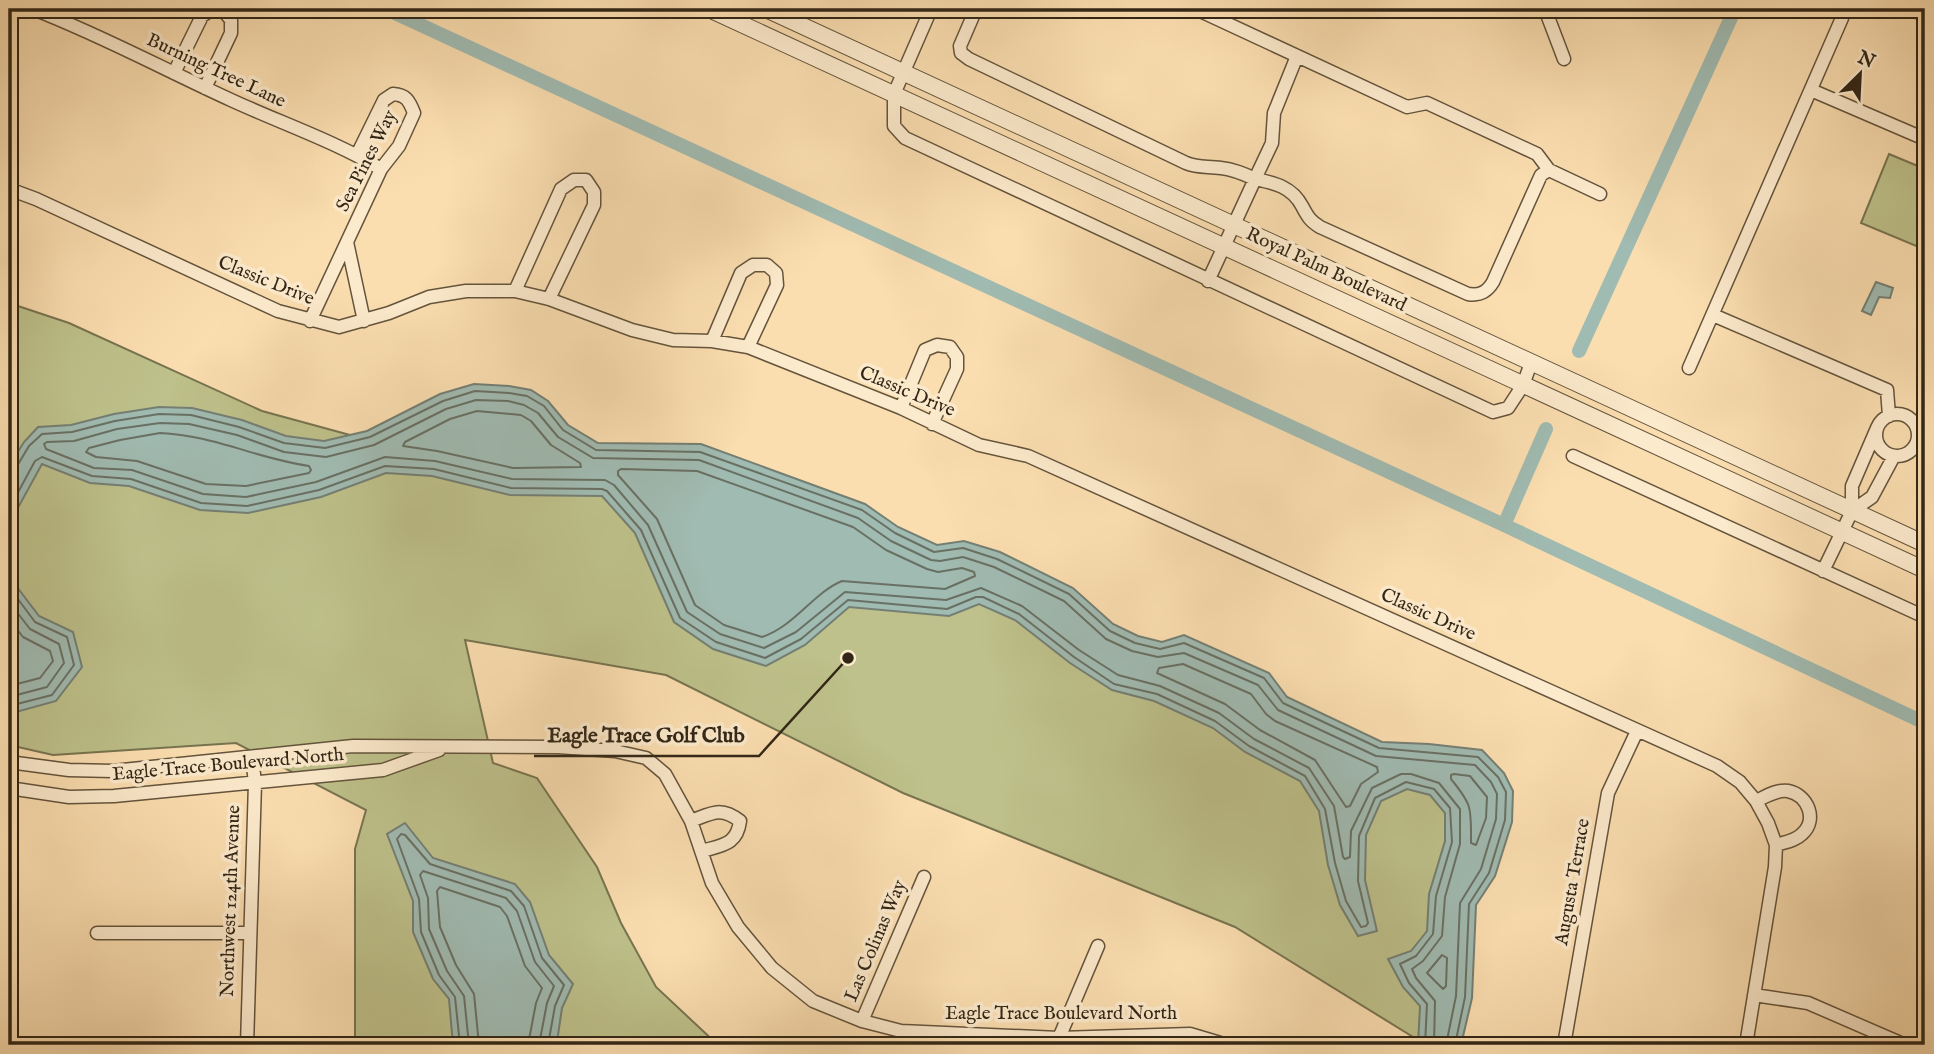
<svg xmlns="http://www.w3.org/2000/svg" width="1934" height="1054" font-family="'IM FELL English',serif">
  <rect width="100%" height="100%" fill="#fbdeb0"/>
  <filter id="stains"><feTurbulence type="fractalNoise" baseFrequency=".00286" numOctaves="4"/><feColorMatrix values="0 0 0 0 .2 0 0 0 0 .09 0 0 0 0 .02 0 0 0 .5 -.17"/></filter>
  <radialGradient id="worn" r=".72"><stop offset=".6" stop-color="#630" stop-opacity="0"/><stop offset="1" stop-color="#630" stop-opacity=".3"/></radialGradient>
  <path fill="#bec18b" stroke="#787450" stroke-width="2" d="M1889 154 1925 169V238L1921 248 1861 223Z
    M9 303 69 323 262 411 383 444 755 487 1471 809 1426 1045 1235 927 903 793 666 675 465 640 493 763 537 778 597 867 621 923 656 987 718 1045H355V849L366 810 236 743 53 755 9 745Z"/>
  <path fill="#a0bbb2" stroke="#747f74" stroke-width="2" d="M1876 282 1893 288 1890 298 1879 297 1871 315 1862 311Z
    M474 384 509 386 531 390 548 401 568 425 598 443 701 444 865 504 898 527 937 545 964 541 1000 552 1073 588 1113 624 1138 636 1162 642 1184 635 1269 673 1287 697 1382 742 1429 744 1482 750 1504 773 1513 791 1512 822 1495 876 1476 905 1472 998 1461 1045H1418L1420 1006 1403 987 1388 959 1411 951 1427 931 1429 894 1445 841V813L1430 795 1407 789 1381 801 1366 835 1365 880 1377 931 1358 936 1340 905 1328 865 1319 811 1300 781 1245 752 1213 728 1154 701 1112 690 1070 663 1015 620 979 604 949 616 849 607 805 645 766 666 713 649 674 622 635 533 602 496 510 495 432 476 386 473 321 497 248 513 200 510 129 486 90 483 42 464 9 524V466L24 442 38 427 71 425 114 414 159 407 192 408 242 420 286 436 324 441 367 431 440 394Z
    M9 564 11 579 39 616 73 632 82 667 56 701 9 714Z
    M405 823 433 858 515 884 530 902 549 955 573 984 562 1008 558 1035 554 1045H453L449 999 433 979 413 932V901L387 834Z"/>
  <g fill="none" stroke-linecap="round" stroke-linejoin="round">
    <path stroke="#697064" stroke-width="2" d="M477 411 521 415 531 421 551 445 580 463 581 467 513 468 437 451 403 446 405 442 450 419Z
      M160 433C213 435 258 459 309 466L311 470 309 473 246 486 206 484 137 461 96 457 86 452 89 448 120 440Z
      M9 469 17 466 29 446 42 434 72 432 115 421 159 414 191 415 239 427 284 443 325 448 370 437 443 401 475 391 509 393 527 396 544 406 563 430 596 450 700 452 862 510 895 533 934 552 963 548 997 559 1069 594 1110 631 1135 643 1160 649 1184 643 1264 678 1283 703 1379 748 1478 757 1498 777 1506 792 1505 820 1489 873 1469 904 1465 997 1455 1045
      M621 469 697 471 853 527 886 550 927 569 938 572 962 568 974 572 975 576 945 589 842 581C813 593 795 626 762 637L724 625 695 605 657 519 618 475V471Z
      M9 509 35 461 42 457 92 476 131 479 201 503 247 506 319 490 385 466 434 469 511 488 602 489 607 491 641 530 680 618 716 642 765 658 801 639 848 600 947 609 976 597H983L1019 614 1074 657 1114 684 1157 694 1215 721 1249 746 1305 776 1325 809 1335 863 1346 901 1361 927 1366 926 1368 923 1358 881 1359 836 1375 798 1406 782 1434 789 1450 808 1452 842 1436 896 1433 934 1416 956 1400 964 1409 983 1427 1004 1425 1045
      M9 587 35 622 67 637 74 665 52 695 9 706
      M9 602 30 629 59 644 64 663 47 687 9 697
      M9 619 23 637 50 651 53 661 40 678 9 686
      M1183 664 1251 694 1266 714 1275 721 1377 767 1378 772 1361 784 1350 806 1346 807 1315 760 1260 730 1225 704 1157 673 1159 668Z
      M1454 774 1470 776 1487 797 1486 818 1476 845 1471 843C1471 808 1473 806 1451 779V775Z
      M1442 955 1447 958 1446 986 1443 989 1427 973Z
      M460 1045 455 997 439 975 421 932 419 899 397 839 401 834 405 835 430 864 511 891 524 906 542 958 564 985 555 1006 548 1045
      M469 1045 464 996 447 971 429 929 428 898 420 875 423 871 506 898 517 911 535 962 554 986 547 1003 539 1045
      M479 1045 474 994 456 965 440 927 437 891 440 887 500 907 507 916 525 966 542 988 536 1003 528 1045
      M1434 1045 1435 1001 1416 978 1412 969 1423 961 1442 936 1445 897 1460 844V809L1439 783 1411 774H1401L1372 788 1351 831 1350 857 1345 859 1343 857 1334 806 1309 768 1254 739 1219 713 1160 686 1118 675 1079 650 1022 606 981 588 946 600 845 592 796 632 764 648 720 634 687 612 648 525 614 485 605 480 512 479 435 461 385 457 316 482 246 497 203 494 132 470 94 468 46 449 44 444 47 442 74 441 117 429 160 423 189 424 237 435 284 452 326 457 374 445 446 409 476 400 508 401 524 405 538 413 558 437 593 458 699 460 858 518 891 541 931 560 940 561 963 557 994 567 1064 601 1106 639 1132 651 1158 657 1184 653 1258 685 1278 710 1376 756 1475 765 1491 782 1497 794 1496 819 1481 869 1460 903 1456 996 1446 1045"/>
    <path stroke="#a0bbb2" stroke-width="14" d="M386 9 1504 525 1925 723
      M1907 9 1925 16
      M1579 351 1735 9
      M1504 525 1546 429"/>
    <g stroke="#64543c" stroke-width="15">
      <path id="minor" d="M33 9C101 35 165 70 231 100 281 123 334 141 381 169
        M931 9 894 94V126L905 138 1493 412 1508 408 1523 385 1531 363
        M976 9 960 46 961 53 969 59 1186 163C1198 168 1208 166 1221 168 1233 169 1244 174 1255 179L1272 143 1274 113 1297 56
        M1196 9 1407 107 1427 103 1537 154 1549 170 1600 194
        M1545 9 1564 59
        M174 73 202 16 211 10H223L231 20V33L205 88
        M1811 90 1925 139
        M9 189 36 199 278 311 339 327 389 313 429 297 466 291H515L549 299 632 330 673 340 712 341 748 347 901 408 979 445 1028 456 1717 766 1740 782 1756 801 1768 823 1776 845 1775 867 1746 1045
        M347 242 364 321
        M1208 281 1255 179C1275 183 1292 187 1302 206 1308 217 1310 221 1320 227L1468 294C1480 296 1487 292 1493 282L1541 175 1549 170
        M515 291 561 189 574 180H586L594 192V205L549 299
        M1713 315 1887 390 1889 416
        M310 321 381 169 399 146 414 113C409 100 406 95 393 94L384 100 357 155
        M712 341 741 273 753 265H767L776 273 777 285 748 347
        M1689 368 1842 18
        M901 408 925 350 937 345 950 347 957 357V369L932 424
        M1876 435a21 21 0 1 1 42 0a21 21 0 1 1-42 0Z
        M1573 456 1925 617
        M1852 511 1872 497 1894 456
        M1823 571 1852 511V486L1877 428
        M9 762 69 770 113 771 353 746 558 747 615 751 646 758 665 774 691 821 712 883 738 927 772 968 813 1001 862 1021 901 1031 1059 1038 1190 1034 1227 1045
        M9 788 69 797 114 796 383 770 439 750
        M1756 801C1765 797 1777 789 1788 791 1808 795 1818 820 1802 834 1795 841 1785 842 1776 845
        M691 821C712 813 721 806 740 821 737 845 722 845 702 851
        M97 933H248
        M1754 995 1808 1003 1905 1045
        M862 1021 924 877
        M1059 1038 1098 946
        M247 1045 255 783 252 757
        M1564 1045 1608 793 1637 731"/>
    </g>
    <g stroke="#64543c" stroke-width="18">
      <path id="tertiary" d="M709 9 1925 570
        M766 9 1925 544"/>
    </g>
    <use href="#minor" stroke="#fceacc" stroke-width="12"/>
    <use href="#tertiary" stroke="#fceacc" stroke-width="16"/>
  </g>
  <g text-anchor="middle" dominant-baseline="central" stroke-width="7" stroke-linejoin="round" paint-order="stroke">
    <g font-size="19" fill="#322616" stroke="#fceacc">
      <text transform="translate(216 71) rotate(25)">Burning Tree Lane</text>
      <text transform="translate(367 161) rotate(-63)">Sea Pines Way</text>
      <text transform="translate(1326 270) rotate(25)">Royal Palm Boulevard</text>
      <text transform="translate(266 281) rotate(22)">Classic Drive</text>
      <text transform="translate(907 392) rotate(23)">Classic Drive</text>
      <text transform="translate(1428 615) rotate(24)">Classic Drive</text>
      <text transform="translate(228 765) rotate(-5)">Eagle Trace Boulevard North</text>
      <text transform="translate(1573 882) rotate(-80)">Augusta Terrace</text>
      <text transform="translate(231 901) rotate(-88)">Northwest 124th Avenue</text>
      <text transform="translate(876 941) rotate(-67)">Las Colinas Way</text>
      <text x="1061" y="1014">Eagle Trace Boulevard North</text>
    </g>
  </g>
  <path fill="none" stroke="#322616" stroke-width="2.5" d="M848 658L759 756H534"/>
  <circle fill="#322616" stroke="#fceacc" stroke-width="2.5" cx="848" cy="658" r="7"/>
  <g font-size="21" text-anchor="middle" font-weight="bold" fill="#322616" stroke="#fceacc" stroke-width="7" stroke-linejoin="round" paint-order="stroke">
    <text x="646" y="742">Eagle Trace Golf Club</text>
  </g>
  <rect width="1934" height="1054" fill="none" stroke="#fbdeb0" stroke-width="35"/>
  <rect x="10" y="10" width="1913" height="1033" fill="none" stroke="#322616" stroke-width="3.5"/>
  <rect x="18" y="18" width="1899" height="1019" fill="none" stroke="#322616" stroke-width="2"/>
  <g transform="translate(1860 74) rotate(24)" stroke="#fceacc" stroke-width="5" paint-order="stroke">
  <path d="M0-5L12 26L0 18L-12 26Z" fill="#322616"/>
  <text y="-10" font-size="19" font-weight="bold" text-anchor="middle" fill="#322616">N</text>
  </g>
  <rect width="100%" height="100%" filter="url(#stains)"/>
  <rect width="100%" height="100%" fill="url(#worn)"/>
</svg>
